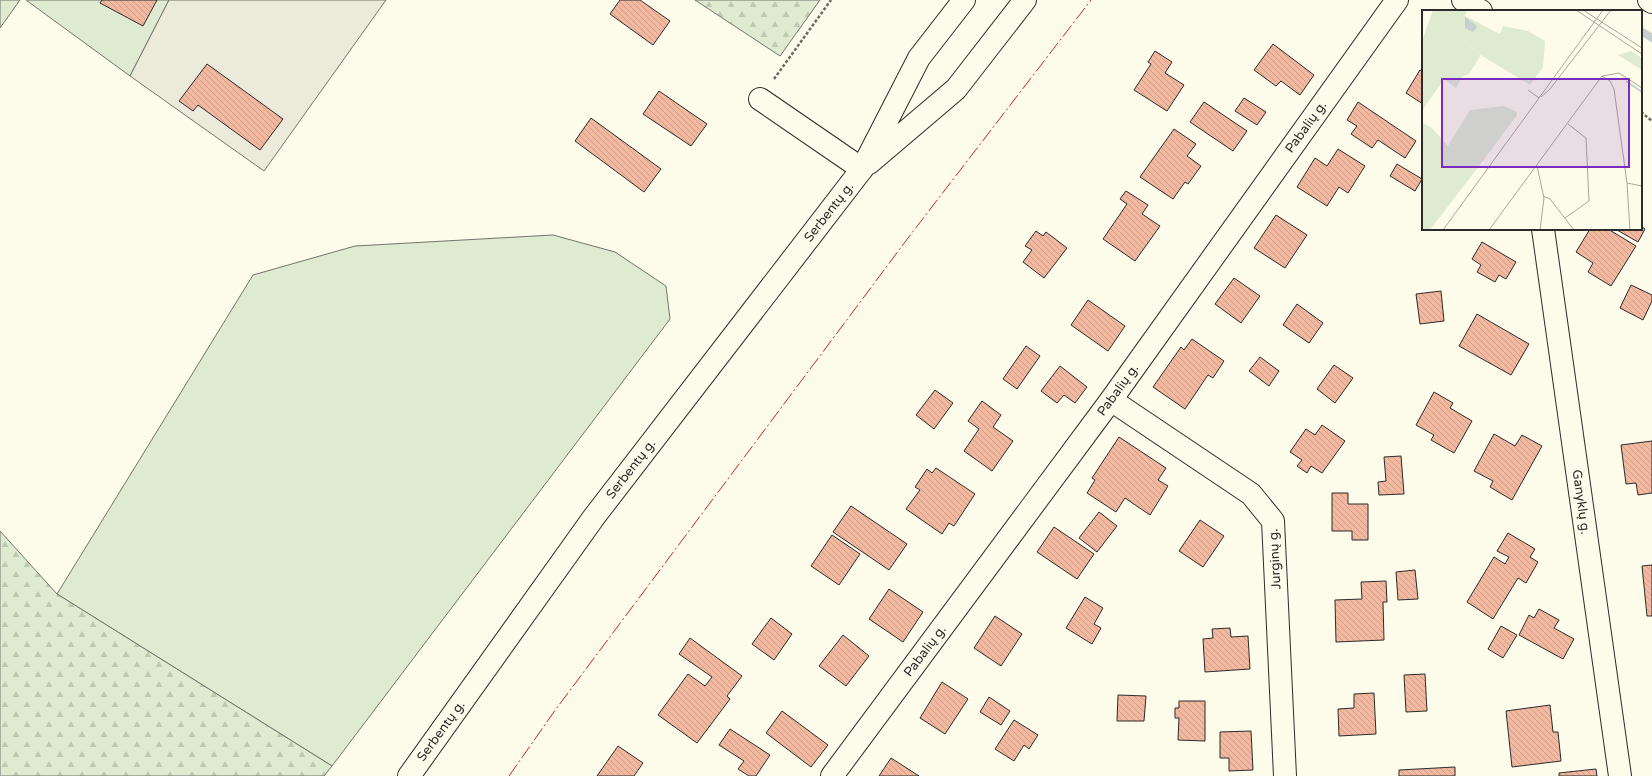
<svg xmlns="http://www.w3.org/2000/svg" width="1652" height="776" font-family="'Varela Round',sans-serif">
  <defs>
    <pattern id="forest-firs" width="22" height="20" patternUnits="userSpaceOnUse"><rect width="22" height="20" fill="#deebd1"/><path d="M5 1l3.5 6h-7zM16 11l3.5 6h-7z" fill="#bfcab4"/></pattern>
    <pattern id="building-back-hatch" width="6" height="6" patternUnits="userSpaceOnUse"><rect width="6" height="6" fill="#f2b8a0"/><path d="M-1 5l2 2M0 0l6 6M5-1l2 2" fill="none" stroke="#d09e8a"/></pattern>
  </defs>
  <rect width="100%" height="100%" fill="#fdfbea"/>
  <path fill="#deebd1" stroke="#74746e" d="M0 0H20L0 28Z
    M26 0H169L130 76Z
    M553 235 615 252 666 286 670 319 332 766 57 594 253 275 355 246Z"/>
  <path fill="url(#forest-firs)" stroke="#74746e" d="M695 0H820L780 56Z
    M0 531 57 594 332 766 324 776H0Z"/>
  <path fill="#eceadb" stroke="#74746e" d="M169 0H386L264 171 130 76Z"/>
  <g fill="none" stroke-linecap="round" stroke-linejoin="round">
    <path stroke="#c7d0d0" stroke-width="8" d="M1641 31 1652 38"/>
  </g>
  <path fill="url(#building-back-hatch)" stroke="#2b2b2b" d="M102 0H157L143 26 100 3Z
    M620 0H640L670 21 653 45 610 14Z
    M1273 44 1314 75 1300 95 1281 81 1276 86 1254 70Z
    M1155 51 1172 62 1165 73 1184 85 1167 111 1134 90 1151 64 1148 62Z
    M207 64 283 119 260 150 198 105 193 111 179 101Z
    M1420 70 1423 72V104L1406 93Z
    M659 91 707 124 691 146 643 114Z
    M1244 98 1266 112 1257 125 1235 111Z
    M1204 102 1247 131 1233 151 1190 122Z
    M1358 102 1416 141 1405 158 1378 140 1372 148 1351 134 1357 126 1347 120Z
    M591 118 661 169 644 192 575 141Z
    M1174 129 1196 144 1187 156 1201 166 1188 184 1185 182 1173 199 1140 177Z
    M1338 149 1365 166 1348 193 1339 187 1327 206 1297 187 1315 158 1327 166Z
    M1397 164 1422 179 1415 191 1390 176Z
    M1126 191 1148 205 1142 214 1160 226 1135 261 1103 239 1127 204 1120 199Z
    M1276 215 1307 235 1285 268 1254 248Z
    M1641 226 1645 229 1638 242 1617 230 1641 229Z
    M1590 229H1608L1636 246 1611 286 1588 272 1593 263 1576 252Z
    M1036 231 1043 236 1046 232 1067 248 1044 278 1023 262 1032 250 1025 246Z
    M1482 242 1516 262 1506 279 1499 275 1495 282 1477 272 1481 265 1472 259Z
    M1234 278 1260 296 1241 323 1215 304Z
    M1631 285 1652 295V301L1643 320 1620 308Z
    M1441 291 1444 321 1420 324 1416 294Z
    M1088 300 1125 326 1108 351 1071 325Z
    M1297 304 1323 323 1309 343 1283 325Z
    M1477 314 1529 344 1511 375 1459 346Z
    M1192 339 1224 361 1213 378 1208 375 1185 409 1153 387 1181 347 1184 350Z
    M1026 346 1040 356 1017 389 1003 379Z
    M1260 357 1279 371 1269 386 1249 371Z
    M1334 365 1353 378 1335 403 1317 389Z
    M1060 366 1087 387 1075 403 1064 395 1057 403 1041 391Z
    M935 390 953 403 934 429 916 415Z
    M1434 392 1453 403 1450 408 1472 421 1454 453 1431 440 1434 435 1416 425Z
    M982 401 1001 415 993 427 1013 441 992 471 964 451 979 429 968 421Z
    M1322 425 1345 441 1322 473 1311 466 1307 473 1297 466 1302 460 1290 452 1306 429 1315 435Z
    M1494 434 1515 446 1522 435 1542 446 1512 500 1490 487 1493 481 1474 471Z
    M1119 437 1166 468 1158 480 1168 486 1150 515 1125 498 1116 512 1087 493 1095 480 1092 478Z
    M1652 441V493L1638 495 1636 483 1626 484 1621 445Z
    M1401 456 1404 494 1379 495 1378 482 1386 481 1384 457Z
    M936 468 975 494 954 526 949 523 942 534 906 509 920 490 915 487 927 469 932 473Z
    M1332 493H1348V504H1368V540H1352V531H1332Z
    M851 506 907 544 889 570 833 532Z
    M1099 512 1117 526 1097 552 1079 538Z
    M1200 520 1224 536 1203 567 1179 551Z
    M1054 527 1094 554 1077 579 1037 552Z
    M1508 533 1535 549 1530 557 1538 562 1526 583 1518 578 1493 619 1467 602 1494 557 1505 564 1509 557 1497 551Z
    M832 535 860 554 839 585 811 566Z
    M1652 565V616H1647L1642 566Z
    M1415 570 1418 599 1398 600 1396 572Z
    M1386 581 1387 602H1383L1384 640 1336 642 1335 600 1362 599 1361 582Z
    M889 589 923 612 903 642 869 619Z
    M1085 597 1103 608 1094 624 1101 628 1092 644 1066 628Z
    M1539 609 1559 620 1554 628 1574 639 1563 659 1519 635 1529 615 1534 618Z
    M995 616 1022 634 1001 666 974 648Z
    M771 618 792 634 774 660 752 644Z
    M1501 626 1517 635 1503 658 1488 649Z
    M1230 628 1231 637 1248 636 1250 669 1205 672 1203 639 1213 638 1212 629Z
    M843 635 869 656 846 686 819 666Z
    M690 638 742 676 727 696 730 699 697 743 658 715 688 674 705 686 712 677 679 654Z
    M1425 674 1427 711 1406 712 1404 675Z
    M942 682 968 699 945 734 920 718Z
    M1374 693 1376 734 1339 736 1338 709 1354 708V694Z
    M1118 695 1146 696 1144 721H1117Z
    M989 697 1010 711 1001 725 980 712Z
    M1179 701H1205V741L1178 740 1179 718H1175V708H1179Z
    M1550 705 1553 732H1558L1561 761 1512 767 1506 711Z
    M782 711 828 745 811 767 766 733Z
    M1014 720 1038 735 1029 749 1024 745 1014 761 995 749Z
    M730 729 770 755 756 776H749L738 769 744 761 719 745Z
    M1251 731 1253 770 1229 771V758H1220V732Z
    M618 746 643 763 634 776H597Z
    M891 758 919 776H879Z
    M1455 767V776H1399V770Z
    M1596 769 1597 776H1559V773Z"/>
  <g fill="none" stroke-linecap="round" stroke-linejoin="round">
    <g stroke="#2b2b2b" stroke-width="24">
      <path id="minor" d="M1463 0 1481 11
        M1649 0 1652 2
        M760 99 862 169
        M1543 229 1620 776
        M1111 400 1251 494 1273 521 1285 776
        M832 776 1111 400 1397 0"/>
    </g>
    <g stroke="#2b2b2b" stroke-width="24">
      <path id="major" d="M869 163 956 89 1025 0
        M409 776 594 517 862 169 919 58 964 0"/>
    </g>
    <path stroke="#6a6964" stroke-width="2.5" stroke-dasharray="3 2" stroke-linecap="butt" d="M774 79 831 0
      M1641 112 1652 121"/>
    <use href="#minor" stroke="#fdfbea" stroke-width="22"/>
    <use href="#major" stroke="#fdfbea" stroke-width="22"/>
    <path stroke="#c62828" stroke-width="1" stroke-dasharray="14 3 2 3" stroke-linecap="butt" d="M509 776 556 709 908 238 1091 0"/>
  </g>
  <g text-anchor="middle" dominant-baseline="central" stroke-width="3" stroke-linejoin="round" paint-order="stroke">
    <g font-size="13" fill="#2b2b2b" stroke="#fdfbea">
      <text transform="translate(1306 127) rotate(-54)">Pabalių g.</text>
      <text transform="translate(829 212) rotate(-52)">Serbentų g.</text>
      <text transform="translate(1118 390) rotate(-54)">Pabalių g.</text>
      <text transform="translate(631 469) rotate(-52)">Serbentų g.</text>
      <text transform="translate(1581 502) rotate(82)">Ganyklų g.</text>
      <text transform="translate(1275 559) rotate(-93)">Jurginų g.</text>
      <text transform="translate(925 651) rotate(-53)">Pabalių g.</text>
      <text transform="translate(441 731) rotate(-54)">Serbentų g.</text>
    </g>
  </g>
  <g transform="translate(1422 10)">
    <rect width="220" height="220" fill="#fdfbea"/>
    <path d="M13 15 31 23 59 45 47 64 40 67 34 78 22 69 0 101V40ZM82 96 95 102V105L57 156 26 136 48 100Z" fill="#deebd1"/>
    <path d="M11 0H45L43 6 78 24 81 16 106 21 123 31 121 57 108 75 59 45 31 23 14 16 0 40V31ZM209 41 220 48V60L196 45ZM0 113 9 117 26 136 57 156 8 220H0Z" fill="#deebd1"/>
    <path d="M43 7 54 15 55 18 51 22 43 18Z" fill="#c7d0d0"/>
    <path fill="none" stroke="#c7d0d0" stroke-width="2" d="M204 71 220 82"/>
    <path fill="none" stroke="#a9a89e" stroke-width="1" d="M154 0 220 44M161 0 220 38M180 66 188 71 192 79 205 173 208 220M180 66 197 63 220 78M106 80 117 88M119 87 128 79 189 0M115 156 122 188 118 220M205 173 220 176M121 186 128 189 152 220M143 208 167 191 164 128 146 114M21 220 181 0M67 220 180 66"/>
    <path fill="#7b2cbf" fill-opacity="0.15" stroke="#7b2cbf" stroke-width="2" d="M20 69H207V157H20Z"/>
    <rect width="220" height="220" fill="none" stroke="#2b2b2b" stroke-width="2"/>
  </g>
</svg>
